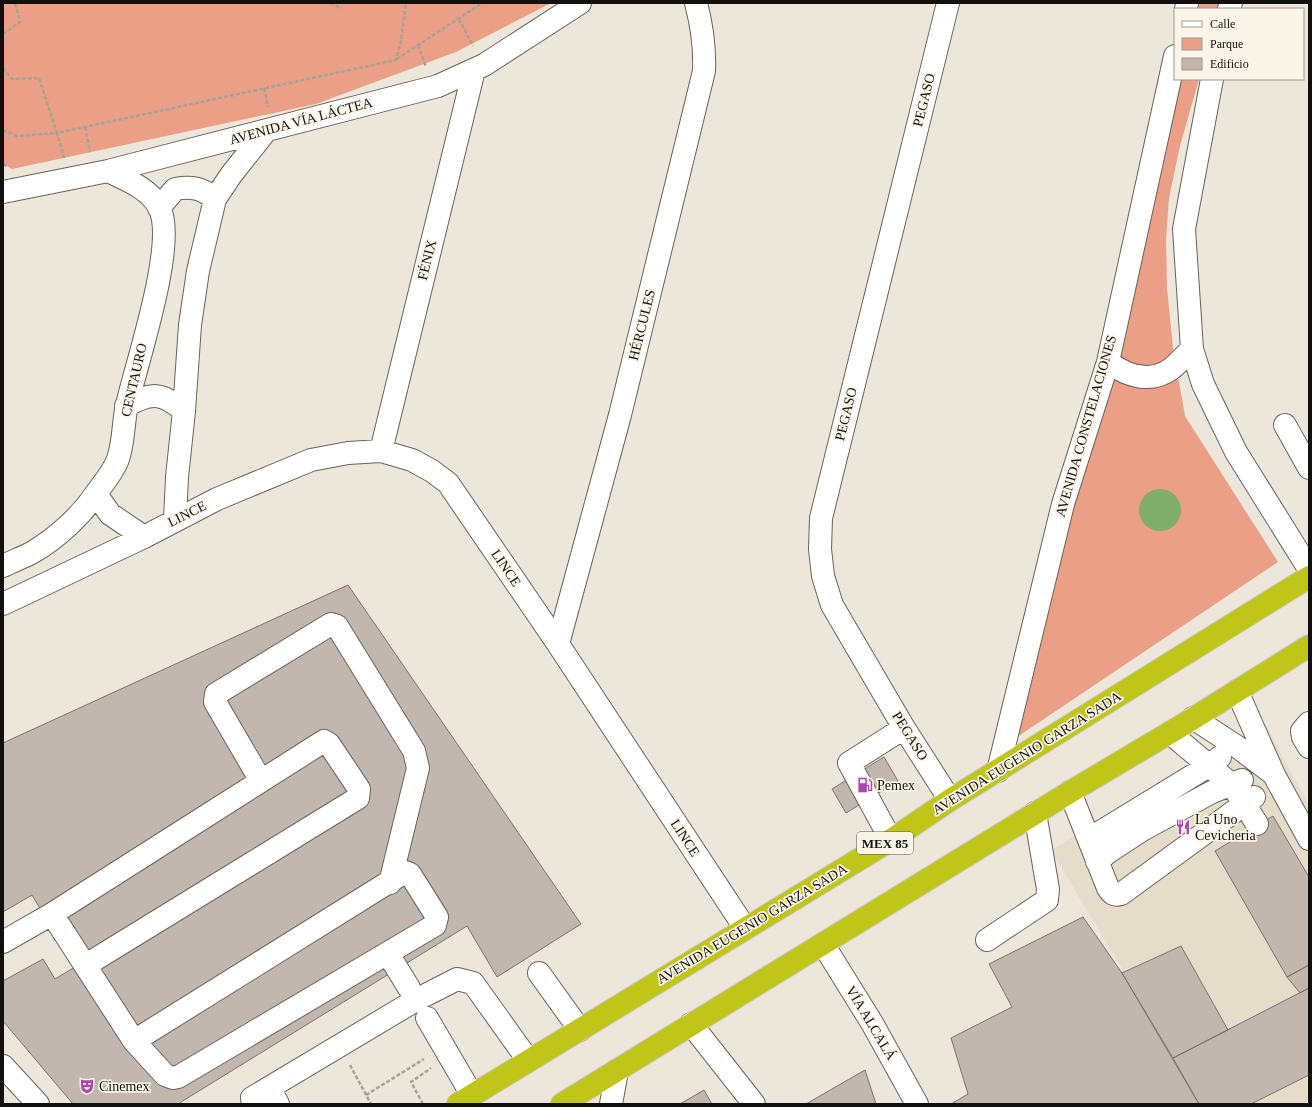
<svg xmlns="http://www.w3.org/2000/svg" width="1312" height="1107" font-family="'Times New Roman',serif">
  <rect width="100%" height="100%" fill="#ede7db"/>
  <path fill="#e5dcc9" d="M1265 724 1309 805V1104H1203L1051 850Z"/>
  <path fill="#eb9f86" d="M3 3H551L456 52 316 104 12 169 3 164Z
    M1199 3H1227L1224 9H1197Z
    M1179 79H1199L1180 146 1169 198 1166 239 1167 288 1173 348 1185 416 1278 562 1014 739Z"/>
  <path fill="#81ae6a" d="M1139 510a21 21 0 1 1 42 0a21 21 0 1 1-42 0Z"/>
  <path fill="#c2b7ae" stroke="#7c726a" d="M348 585 581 924 497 977 467 926 181 1102 180 1104H73L3 1021V981L43 959 55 979 75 967 32 895 3 912V743Z
    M884 757 898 781 846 813 832 789Z
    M1273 816 1309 877V965L1287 977 1215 851Z
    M1083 917 1122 973 1199 1104H951L968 1094 951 1038 1012 1007 989 964Z
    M1181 946 1228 1030 1173 1058 1122 973Z
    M1309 965V988L1300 993 1287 977Z
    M1309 988V1075L1251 1104H1199L1173 1058Z
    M865 1070 876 1104H806Z
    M704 1090 712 1104H680Z"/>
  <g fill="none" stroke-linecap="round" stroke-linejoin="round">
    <g stroke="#686359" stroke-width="24">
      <path id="minor" d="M948 3 821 518 820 549 823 576 832 605 904 728 950 800
        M1186 9 1187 3
        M1229 9 1231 3
        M1212 79 1184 229 1192 349 1203 384 1236 452 1309 569
        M3 192 108 171 438 86 484 65 580 3
        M159 208 175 189C192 186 202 188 215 199
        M1108 362C1127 376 1150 384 1171 369 1179 363 1185 355 1192 349
        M126 406C151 392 162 392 184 411
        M1285 425 1309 468
        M381 451 474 70
        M96 494 110 514 144 537
        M175 520 177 477 184 411 190 325 198 271 215 199 231 175 265 132
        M3 566C13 561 24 557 33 552 57 538 82 515 97 492 104 483 114 470 118 459 124 442 123 422 127 405 136 364 178 242 159 207 149 188 126 180 108 171
        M3 604 144 537 217 499 311 460 348 453 381 451 412 460 432 471 448 483 558 644 745 928
        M558 644 620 415 704 71C705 48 702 26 696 3
        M1237 691 1274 775 1309 839
        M1193 718 1239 748 1272 773
        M1309 723 1302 731 1303 737 1309 747
        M1170 733 1232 785 1257 824
        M998 771 1063 504 1108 362 1175 56
        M261 781 215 702 216 694 331 624 337 626 414 751 418 768 390 883
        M1070 792 1108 888C1112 894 1114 896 1121 894L1254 797
        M1089 839 1210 765 1220 757
        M891 840 849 763 904 728
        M1097 862 1107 853 1142 830 1212 792 1242 780
        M52 914 134 1041 165 1075 173 1078 178 1077 435 925 437 917 410 874 405 872 134 1041
        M987 940 1047 900 1048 889 1035 813
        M3 942 52 914 324 741 329 744 359 789 358 798 86 965
        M823 944 872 1023 917 1104
        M390 957 409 988
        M539 973 580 1030
        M427 1018 472 1095
        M691 1024 754 1104
        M3 1066 38 1104
        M269 1088 278 1104
        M253 1104 252 1098 416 1000 457 979 473 983 528 1060
        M611 1104 617 1071"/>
    </g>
    <g stroke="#cbcaca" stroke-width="24">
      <path id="highway" d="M458 1104 891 840 950 800 1309 577
        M562 1104 1070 792 1181 726 1309 646"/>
    </g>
    <path stroke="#a6a298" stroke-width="2.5" stroke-dasharray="4 2" stroke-linecap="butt" d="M330 3 342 8
      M459 19 473 46
      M3 34 20 22 15 3
      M418 45 426 67
      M397 59 482 3
      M3 68 12 79 39 78 57 133 396 60 401 41 406 3
      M264 88 268 107
      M85 127 90 152
      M3 130 17 136 57 133 64 158
      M3 164 8 167
      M350 1065 371 1104
      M366 1095 424 1059
      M423 1104 411 1082 431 1068"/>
    <use href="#minor" stroke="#fff" stroke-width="22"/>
    <use href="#highway" stroke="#c0c51a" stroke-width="22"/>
  </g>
  <defs>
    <g id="fuel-bare" transform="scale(1.2)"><path d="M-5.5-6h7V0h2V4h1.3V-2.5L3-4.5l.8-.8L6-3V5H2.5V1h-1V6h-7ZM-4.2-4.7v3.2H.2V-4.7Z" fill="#ac49b0" stroke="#faf5e8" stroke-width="2.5" paint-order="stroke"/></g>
    <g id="restaurant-bare" transform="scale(1.2)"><path d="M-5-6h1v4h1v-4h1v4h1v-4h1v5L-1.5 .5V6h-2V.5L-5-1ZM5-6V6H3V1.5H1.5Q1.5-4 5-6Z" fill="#ac49b0" stroke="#faf5e8" stroke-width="2.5" paint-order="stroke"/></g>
    <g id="theatre-bare" transform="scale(1.2)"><path d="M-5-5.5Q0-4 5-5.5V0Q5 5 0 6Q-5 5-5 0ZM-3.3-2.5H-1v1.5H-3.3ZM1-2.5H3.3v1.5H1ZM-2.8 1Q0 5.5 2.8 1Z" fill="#ac49b0" stroke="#faf5e8" stroke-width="2.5" paint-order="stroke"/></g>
  </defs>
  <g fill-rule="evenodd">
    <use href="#fuel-bare" x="865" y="785"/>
    <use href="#restaurant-bare" x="1183" y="827"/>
    <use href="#theatre-bare" x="87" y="1086"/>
  </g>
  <g text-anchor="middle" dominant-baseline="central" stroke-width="3.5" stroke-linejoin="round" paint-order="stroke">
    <rect fill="#faf5e8" stroke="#58554e" stroke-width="1" x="857" y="832" width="56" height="22" rx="3"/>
    <g font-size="13" font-weight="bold" fill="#12100c">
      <text x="885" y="843">MEX 85</text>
    </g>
    <g font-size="14" fill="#12100c" stroke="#faf5e8">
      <text transform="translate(924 100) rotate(-76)">PEGASO</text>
      <text transform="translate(301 121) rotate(-15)">AVENIDA VÍA LÁCTEA</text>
      <text transform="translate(427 260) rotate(-76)">FÉNIX</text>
      <text transform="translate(642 325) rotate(-76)">HÉRCULES</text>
      <text transform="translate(134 380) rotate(-77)">CENTAURO</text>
      <text transform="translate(846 414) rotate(-76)">PEGASO</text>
      <text transform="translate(1086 426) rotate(-74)">AVENIDA CONSTELACIONES</text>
      <text transform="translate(187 514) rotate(-27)">LINCE</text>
      <text transform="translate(506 568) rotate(56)">LINCE</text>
      <text transform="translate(910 736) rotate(58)">PEGASO</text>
      <text transform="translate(1027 753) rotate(-32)">AVENIDA EUGENIO GARZA SADA</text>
      <text transform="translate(685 838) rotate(57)">LINCE</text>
      <text transform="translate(752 924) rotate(-31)">AVENIDA EUGENIO GARZA SADA</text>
      <text transform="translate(871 1023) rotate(59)">VÍA ALCALÁ</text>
    </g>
    <g font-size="14" fill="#12100c" stroke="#faf5e8" text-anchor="start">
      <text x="877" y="785">Pemex</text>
      <text x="1195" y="819">La Uno<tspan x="1195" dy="16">Cevicheria</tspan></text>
      <text x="99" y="1086">Cinemex</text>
    </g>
  </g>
  <rect width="1312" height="1107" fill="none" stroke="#12100c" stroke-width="8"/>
  <rect x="1174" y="8" width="130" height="72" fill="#faf5e8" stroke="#9d9990"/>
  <rect x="1182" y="21" width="20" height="6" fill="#ffffff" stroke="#9d9990"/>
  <text x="1210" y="28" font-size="12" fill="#12100c">Calle</text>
  <rect x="1182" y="38" width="20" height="12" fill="#eb9f86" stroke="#9d9990"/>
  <text x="1210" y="48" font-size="12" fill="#12100c">Parque</text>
  <rect x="1182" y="58" width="20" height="12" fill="#c2b7ae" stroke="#9d9990"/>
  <text x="1210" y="68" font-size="12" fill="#12100c">Edificio</text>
</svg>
